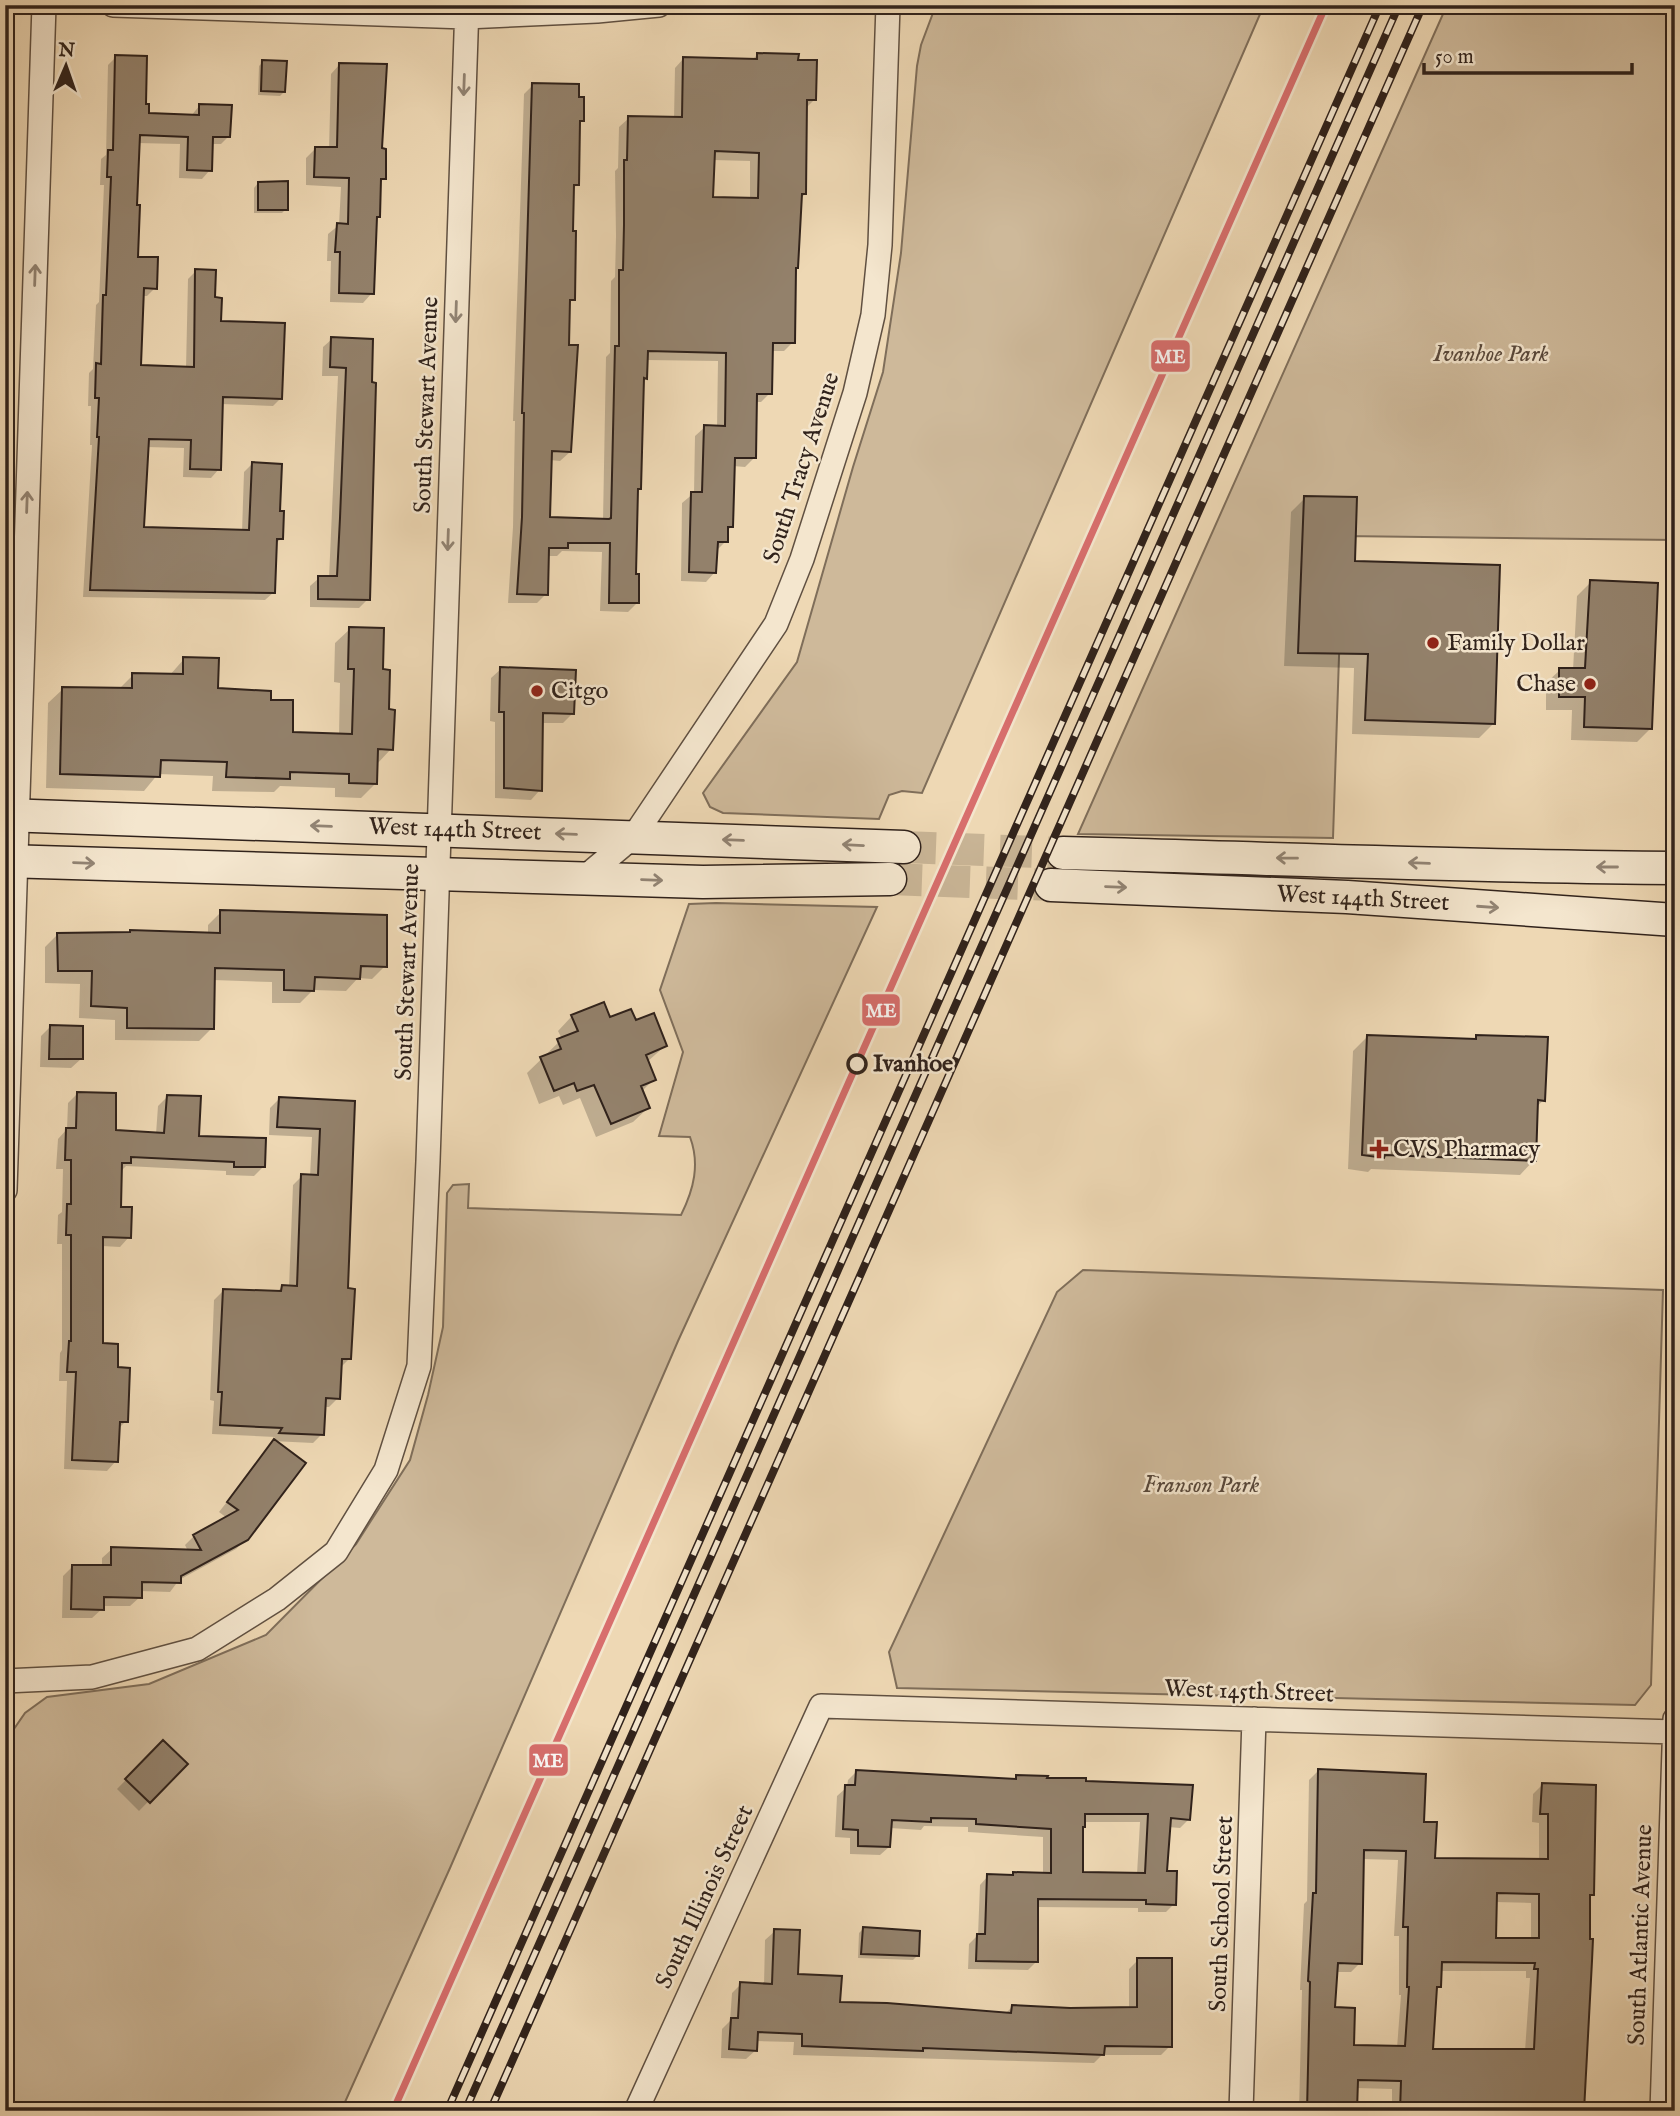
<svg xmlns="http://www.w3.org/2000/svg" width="1680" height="2116" font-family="'IM FELL English',serif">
  <rect width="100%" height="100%" fill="#eed8b4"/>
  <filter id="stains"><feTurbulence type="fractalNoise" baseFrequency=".00286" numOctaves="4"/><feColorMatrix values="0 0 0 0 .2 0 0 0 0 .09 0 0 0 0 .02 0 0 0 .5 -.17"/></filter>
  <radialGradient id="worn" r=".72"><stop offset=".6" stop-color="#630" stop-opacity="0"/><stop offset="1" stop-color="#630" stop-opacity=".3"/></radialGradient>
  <path fill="#ceb99a" stroke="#7f6e5a" stroke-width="2" d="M936 5H1264L922 793 902 791 889 795 879 819 723 813 710 807 703 793 797 662 853 467 883 372 901 253 917 66 921 45Z
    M1447 5H1675V540L1343 536 1333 838 1078 834Z
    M716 903 877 907 678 1341 450 1868 341 2111H5L7 1739 25 1713 47 1697 149 1684 266 1635 356 1544 410 1460 428 1395 443 1327 447 1193 453 1185 469 1184 468 1208 681 1215C694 1189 700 1164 690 1137L659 1136 683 1052 660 990 689 904Z
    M1083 1270 1663 1290 1651 1685 1635 1705 897 1688 889 1652 1057 1292Z"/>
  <path fill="#0003" fill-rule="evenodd" d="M758 54 796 61 815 99 806 108 805 194 800 199 794 269 793 342 784 351H771L770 393 761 402H755L754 458 745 467 733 466 731 527 726 532V541L717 550 715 572 706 582 681 581 682 503 694 493 695 436 705 427 717 428 718 361 646 360 645 378 642 381 639 489 636 492 634 576 637 603 628 612 600 611 602 552 562 551 557 556H547L546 594 537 603H508L513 527 515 421H513L524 94 533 85 582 120 578 124 577 185 572 189 573 299 568 304 570 452 560 461 550 460 548 519 603 521 606 357 610 353 611 281 615 277 616 236 615 171 618 168 619 127 629 118 674 119 675 68 684 58 752 60ZM713 160 750 161V199L711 198Z
    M116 57 144 105 147 115 191 116 200 105 229 136 221 144H211L210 170 202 179 179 178 180 144 137 143V258L155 288 147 296H142L139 367 186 368 188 279 196 271 214 299 219 323 281 398 273 406 221 404 219 469 211 478 183 477 184 448 146 447 142 528 242 532 244 472 252 464 278 512 281 539 275 544 274 592 265 600 83 597 92 445H90L91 406H88L89 373 93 369 96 305 99 302 104 185H100L101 159 106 155 108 65Z
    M263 62 284 92 280 96 258 95 259 66Z
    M340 64 380 150 384 178 380 183 378 217 375 220 372 293 363 303 330 302 331 261H327L328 234 339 225 341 187 306 185V158L316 148 329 149 331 74Z
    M258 183 286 209 282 213H254V188Z
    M332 339 371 341 368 599 359 608 310 607V586L319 578H329L338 376H322L323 347Z
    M1305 498 1354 562 1493 724 1479 738 1352 734 1354 668 1284 666 1291 512Z
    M1591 582 1650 729 1637 742 1571 740 1572 710H1546V683L1560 670H1573L1577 596Z
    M350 629 381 671 391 749 377 764 375 784 361 798 335 797V788L280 786 274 792 212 791 213 776 158 774 144 791 46 788 48 703 63 689 118 690 133 675 169 676 184 659 216 690 269 702 291 734 339 736 340 683 334 682 335 643Z
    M501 669 572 714 563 723H541L540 790 531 800 495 798V722L490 721 491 678Z
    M221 912 385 966 372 979 358 978 346 991 313 990 300 1003H272V982L213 980 212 1028 199 1041 115 1040V1020L79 1018 80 984 45 983V947L58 934H208V925Z
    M572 1016 635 1023 665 1046 647 1062 654 1079 641 1092 648 1108 633 1122 596 1137 580 1098 563 1105 559 1096 539 1104 527 1073 562 1039 558 1031Z
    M50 1027 81 1059 71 1068 40 1067 41 1036Z
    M1367 1037 1473 1041 1477 1037 1544 1100 1536 1107 1534 1160 1520 1175 1371 1169 1368 1172 1348 1169 1353 1051Z
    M77 1094 114 1132 156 1134 158 1106 168 1096 197 1138 264 1166 254 1176 226 1175V1171L126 1166 120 1172 119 1208 129 1237 120 1247 102 1246 101 1345 116 1369 126 1421 117 1430 116 1461 107 1471 64 1469 67 1381H59L60 1353 62 1350V1244H57L58 1215 62 1212 63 1169H56L58 1139 67 1129 68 1103Z
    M279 1099 353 1102 346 1290 350 1358 341 1367 338 1398 329 1407H324L322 1434 313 1443 272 1441 275 1437 212 1434 214 1401 210 1400 214 1300 223 1291 276 1293 282 1287H289L293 1185 302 1176H310L312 1137 269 1135 270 1108Z
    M274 1442 246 1539 236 1549 179 1580 170 1592 140 1591V1597L130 1606H102V1609L92 1618H62L63 1576 73 1566 102 1567V1558L112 1549 188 1551 185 1545 194 1536 227 1518 219 1512Z
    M163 1742 185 1764 139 1811 117 1789Z
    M1318 1771 1422 1823 1434 1859 1539 1861V1823L1532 1822 1533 1794 1542 1785 1593 1894 1588 1899 1582 2111H1392V2089L1356 2088 1355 2111H1299L1302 1990H1300L1304 1904 1307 1901 1309 1780ZM1362 1859 1398 1860 1394 1936H1399V1995H1401L1397 2048 1353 2047 1333 2009 1336 1972H1351L1360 1963ZM1495 1902 1531 1903V1940L1494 1939ZM1440 1971H1526V1978H1530L1525 2051H1431L1435 1991 1440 1986Z
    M856 1772 1013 1781 1017 1777 1084 1783 1189 1819 1180 1828 1168 1827 1166 1872 1174 1904 1166 1912H1138V1908L1036 1907V1962L1028 1970 968 1969 969 1944 978 1935 980 1885 988 1876H1011L1014 1873 1043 1874V1837L968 1832V1827L924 1826 921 1830 890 1828 889 1847 880 1855 850 1854V1838L835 1837 837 1796 847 1787 848 1780ZM1084 1822H1140L1137 1874 1081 1873V1829Z
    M863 1929 917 1956 913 1960 858 1958 859 1933Z
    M775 1931 796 1975 838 2004 1004 2015 1012 2007 1070 2009 1129 2008V1969L1138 1960 1170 2046 1161 2055H1102L1094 2063 793 2055 794 2042 756 2041V2050L746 2059 721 2058 722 2029 730 2021 732 1993 741 1984 764 1985 765 1940Z"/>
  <path fill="#93816b" stroke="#30221b" stroke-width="2" fill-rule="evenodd" d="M757 53 799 54 798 60H817L816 100H807L806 194H802L798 268H796L795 343H773L772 394H757L756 458H735L733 527H728V542H718L716 573 689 572 691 492H702L704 425 725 426 726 353 648 351 647 379 644 378 641 489H638L636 574H639V603H609L610 543H568V548H549L548 595 517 594 522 517 524 413H522L532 83 579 84V97H584V121H580L579 185H574L573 231H576L575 300H570L569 345H578L571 452 552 451 550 517 609 519 611 518 615 346H619V270H623L624 225V160H627L628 116 682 117 683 57 757 59ZM715 151 759 153 758 198 713 197Z
    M115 55 147 56 146 104H149V113L199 115V104L232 105 230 137H213L212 171 187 170 188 137 140 135 137 205H140L138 257H158L157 289 144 288 141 365 194 367 195 269 216 270 215 297 222 298 221 321 285 323 282 399 223 397 221 470 190 469 191 440 149 439 144 527 249 530 252 462 282 464 280 511H284L283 539H277L275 593 90 590 99 437H97L99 398H95L96 363 101 364 103 295H106L111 177H107L108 150H113Z
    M262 60 287 61 285 92 261 91Z
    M339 63 387 64 382 148 386 149V179H381L380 217H377L374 294 339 293 340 252H335L337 223 348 224 349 178 314 177 315 147H337Z
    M288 181V210H258V182Z
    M331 337 373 339 372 382 376 383 370 600 318 599V576H337L340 518 346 368 330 367Z
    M1304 496 1357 497 1355 561 1500 565 1495 724 1365 720 1368 654 1298 653Z
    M1590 580 1658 583 1652 729 1584 727 1585 697H1559V668H1585Z
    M349 627 384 628 383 669 390 670 389 709 395 710 393 750 378 749 377 784 349 783V774L290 772V779L226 777 227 762 161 760 160 777 60 774 62 687 132 688V673L183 674V657L219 658 218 688 271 691V700H293V732L352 734 354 669H348Z
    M500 667 576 670 574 714 543 713 542 791 504 788V712H499Z
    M220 910 387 915V967L361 966 360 979 315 977 314 991 284 990V970L215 968 214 1029 127 1028V1008L91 1006 92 971H58L57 933 130 932V930L220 933Z
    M604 1002 610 1017 631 1009 636 1020 654 1013 667 1046 646 1055 656 1080 641 1086 650 1108 611 1124 594 1085 577 1091 574 1083 554 1091 540 1057 561 1049 557 1039 578 1031 571 1015Z
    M50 1025 83 1026V1059H49Z
    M1367 1035 1476 1039V1035L1548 1037 1545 1101 1538 1100 1536 1161 1385 1155 1384 1158 1362 1155Z
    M77 1092 116 1093V1130L164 1133 167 1095 201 1096 199 1136 266 1138 265 1167H234V1162L131 1157V1163H122L121 1207H132L131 1238 103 1237V1343L118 1344V1367L130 1368 128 1422H120L118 1462 72 1460 76 1372H67L69 1341H71V1235H66L67 1204H71V1160H65L66 1128H76Z
    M279 1097 355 1101 348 1288 355 1289 351 1359H342L340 1399 326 1398 324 1435 279 1433 282 1428 220 1425 222 1392H218L223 1289 281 1291 282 1285 297 1286 301 1174 318 1175 320 1129 277 1127Z
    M274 1439 306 1463 248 1540 181 1576V1583L142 1582V1598L104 1597V1610L71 1609 72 1565H111V1547L201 1550 193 1535 238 1510 227 1502Z
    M163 1740 188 1764 150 1803 125 1779Z
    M1318 1769 1426 1774 1424 1822H1437L1435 1858 1548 1859V1814H1540L1542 1783 1596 1785 1594 1895H1590V1939H1593L1592 1961 1584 2111H1400L1401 2081 1358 2080 1357 2111H1307L1310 1982 1308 1981 1313 1893H1316ZM1364 1850 1406 1851 1403 1927H1408L1407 1987H1409L1405 2046 1354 2045 1355 2008 1335 2007 1338 1963 1362 1964ZM1497 1893 1539 1894V1938H1496ZM1442 1962 1535 1963 1534 1969H1538L1534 2049H1433L1437 1987H1441Z
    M856 1770 1016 1779V1775L1048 1776 1047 1778H1086V1781L1193 1785 1190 1820 1171 1818 1167 1871H1177L1176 1905 1146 1904V1900L1038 1899V1962L976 1961 977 1934H985L987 1874 1013 1875V1872L1051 1873V1829L976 1824V1819L931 1818V1822L892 1820 890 1847 858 1846V1830L843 1829 845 1785H855ZM1085 1814H1148L1145 1873 1083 1872V1827H1085Z
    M863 1927 920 1931 919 1956 861 1954Z
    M774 1929 800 1930 798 1974 842 1976 840 2002 887 2003 1011 2013 1012 2005 1070 2008 1137 2007V1958H1172V2047L1105 2046 1104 2055 923 2048V2051L896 2050 802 2046V2034L758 2032 757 2051 729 2049 731 2018H738L740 1982 772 1984Z"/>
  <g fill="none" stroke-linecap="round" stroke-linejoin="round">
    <path stroke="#c8b495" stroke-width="32" stroke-dasharray="32 16" stroke-linecap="butt" d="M904 847 1063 853
      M890 879 1051 885"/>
    <g stroke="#605041" stroke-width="26">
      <path id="street" d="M113 5 466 17 597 11 659 5
        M584 878 634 836 776 624 802 559 855 393 873 315 880 245 888 5
        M5 1190 44 5
        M5 1681 92 1677 197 1649 277 1599 336 1552 386 1470 419 1366 428 1161 467 5
        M636 2111 821 1706 1675 1732
        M1241 2111 1254 1719
        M1662 2111 1675 1719"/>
    </g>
    <g stroke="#30221b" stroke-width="35">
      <path id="secondary" d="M5 815 904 847
        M1063 853C1267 858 1471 867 1675 868
        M5 861 703 882 890 879
        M1051 885 1347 897 1675 920"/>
    </g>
    <use href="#street" stroke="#f4e6ce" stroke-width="23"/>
    <use href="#secondary" stroke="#f4e6ce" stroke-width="32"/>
    <g stroke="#30221b" stroke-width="8">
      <path id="rail" d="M447 2111 1380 5
        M465 2111 1399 5
        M490 2111 1423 5"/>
    </g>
    <use href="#rail" stroke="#f4e6ce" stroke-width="5" stroke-dasharray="16" stroke-linecap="butt"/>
    <g stroke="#f4e6ce" stroke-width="12">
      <path id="rail-1" d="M393 2111 1326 5"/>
    </g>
    <use href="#rail-1" stroke="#d86e6d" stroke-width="7"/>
  </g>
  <defs><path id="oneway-shaft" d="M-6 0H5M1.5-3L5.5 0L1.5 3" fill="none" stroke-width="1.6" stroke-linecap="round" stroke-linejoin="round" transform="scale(1.75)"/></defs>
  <g stroke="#928474">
    <use href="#oneway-shaft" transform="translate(464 85) rotate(92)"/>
    <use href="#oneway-shaft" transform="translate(35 275) rotate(-88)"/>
    <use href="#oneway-shaft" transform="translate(456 312) rotate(92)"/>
    <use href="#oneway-shaft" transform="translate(27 502) rotate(-88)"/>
    <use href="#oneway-shaft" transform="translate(448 540) rotate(92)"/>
    <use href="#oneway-shaft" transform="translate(321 826) rotate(-178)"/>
    <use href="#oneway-shaft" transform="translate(566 834) rotate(-178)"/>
    <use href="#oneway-shaft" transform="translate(733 840) rotate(-178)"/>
    <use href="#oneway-shaft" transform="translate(853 845) rotate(-177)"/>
    <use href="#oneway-shaft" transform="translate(1287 858) rotate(-179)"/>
    <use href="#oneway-shaft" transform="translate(84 863) rotate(2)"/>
    <use href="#oneway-shaft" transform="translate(1419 863) rotate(-178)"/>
    <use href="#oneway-shaft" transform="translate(1607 867) rotate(-180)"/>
    <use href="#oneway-shaft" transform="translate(652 880) rotate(2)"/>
    <use href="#oneway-shaft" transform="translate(1116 887) rotate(2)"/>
    <use href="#oneway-shaft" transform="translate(1488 907) rotate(4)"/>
  </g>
  <g fill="#8f2418" stroke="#f4e6ce" stroke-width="2.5">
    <circle cx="1433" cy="643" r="7"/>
    <circle cx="1590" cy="684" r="7"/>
    <circle cx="537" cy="691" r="7"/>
    <path d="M1375.5 1138.5h7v7h7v7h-7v7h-7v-7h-7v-7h7z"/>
  </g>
  <circle fill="#f4e6ce" stroke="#30221b" stroke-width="3.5" cx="857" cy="1064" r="9"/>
  <g text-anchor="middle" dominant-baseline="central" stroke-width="5" stroke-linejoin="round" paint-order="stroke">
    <g font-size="24" font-style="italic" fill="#58483b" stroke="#f4e6ce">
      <text x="1491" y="354">Ivanhoe Park</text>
      <text x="1201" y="1485">Franson Park</text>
    </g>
    <g font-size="24" fill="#30221b" stroke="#f4e6ce">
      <text transform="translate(427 405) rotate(-88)">South Stewart Avenue</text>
      <text transform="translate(802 468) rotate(-72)">South Tracy Avenue</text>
      <text transform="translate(455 830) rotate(2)">West 144th Street</text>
      <text transform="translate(1363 899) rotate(3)">West 144th Street</text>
      <text transform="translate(408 972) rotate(-88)">South Stewart Avenue</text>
      <text transform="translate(1249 1692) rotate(2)">West 145th Street</text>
      <text transform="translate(705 1897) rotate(-65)">South Illinois Street</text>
      <text transform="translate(1222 1914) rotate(-88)">South School Street</text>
      <text transform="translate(1641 1935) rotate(-88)">South Atlantic Avenue</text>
    </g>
    <g font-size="24" fill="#30221b" stroke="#f4e6ce" text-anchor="start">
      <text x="1447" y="643">Family Dollar</text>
      <text x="1576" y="684" text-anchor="end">Chase</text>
      <text x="551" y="691">Citgo</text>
      <text x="1393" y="1149">CVS Pharmacy</text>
    </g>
    <g font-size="24" font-weight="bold" fill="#30221b" stroke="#f4e6ce" text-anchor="start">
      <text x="873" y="1064">Ivanhoe</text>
    </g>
  </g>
  <g stroke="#f4e6ce" stroke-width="2.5">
    <rect x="1150" y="339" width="41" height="34" rx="7" fill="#d86e6d"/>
    <rect x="861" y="993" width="40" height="34" rx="7" fill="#d86e6d"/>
    <rect x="528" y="1743" width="41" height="34" rx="7" fill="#d86e6d"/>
  </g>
  <g font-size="19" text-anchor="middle" font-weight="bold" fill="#fff">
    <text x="1170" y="363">ME</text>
    <text x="881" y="1017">ME</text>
    <text x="548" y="1767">ME</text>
  </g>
  <rect width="1680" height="2116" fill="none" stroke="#eed8b4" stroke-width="28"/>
  <rect x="7" y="7" width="1666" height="2102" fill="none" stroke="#30221b" stroke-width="3.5"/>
  <rect x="14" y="14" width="1652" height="2088" fill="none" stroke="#30221b" stroke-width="2"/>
  <g transform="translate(66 66) rotate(2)" stroke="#f4e6ce" stroke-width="5" paint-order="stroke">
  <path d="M0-5L12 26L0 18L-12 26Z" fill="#30221b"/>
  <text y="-10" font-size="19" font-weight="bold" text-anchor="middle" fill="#30221b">N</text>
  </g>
  <path d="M1424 63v10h208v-10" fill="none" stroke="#30221b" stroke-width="3.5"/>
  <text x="1435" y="63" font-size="21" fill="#30221b" stroke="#f4e6ce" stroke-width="5" paint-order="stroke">50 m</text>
  <rect width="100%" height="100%" filter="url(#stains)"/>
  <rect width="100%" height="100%" fill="url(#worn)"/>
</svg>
